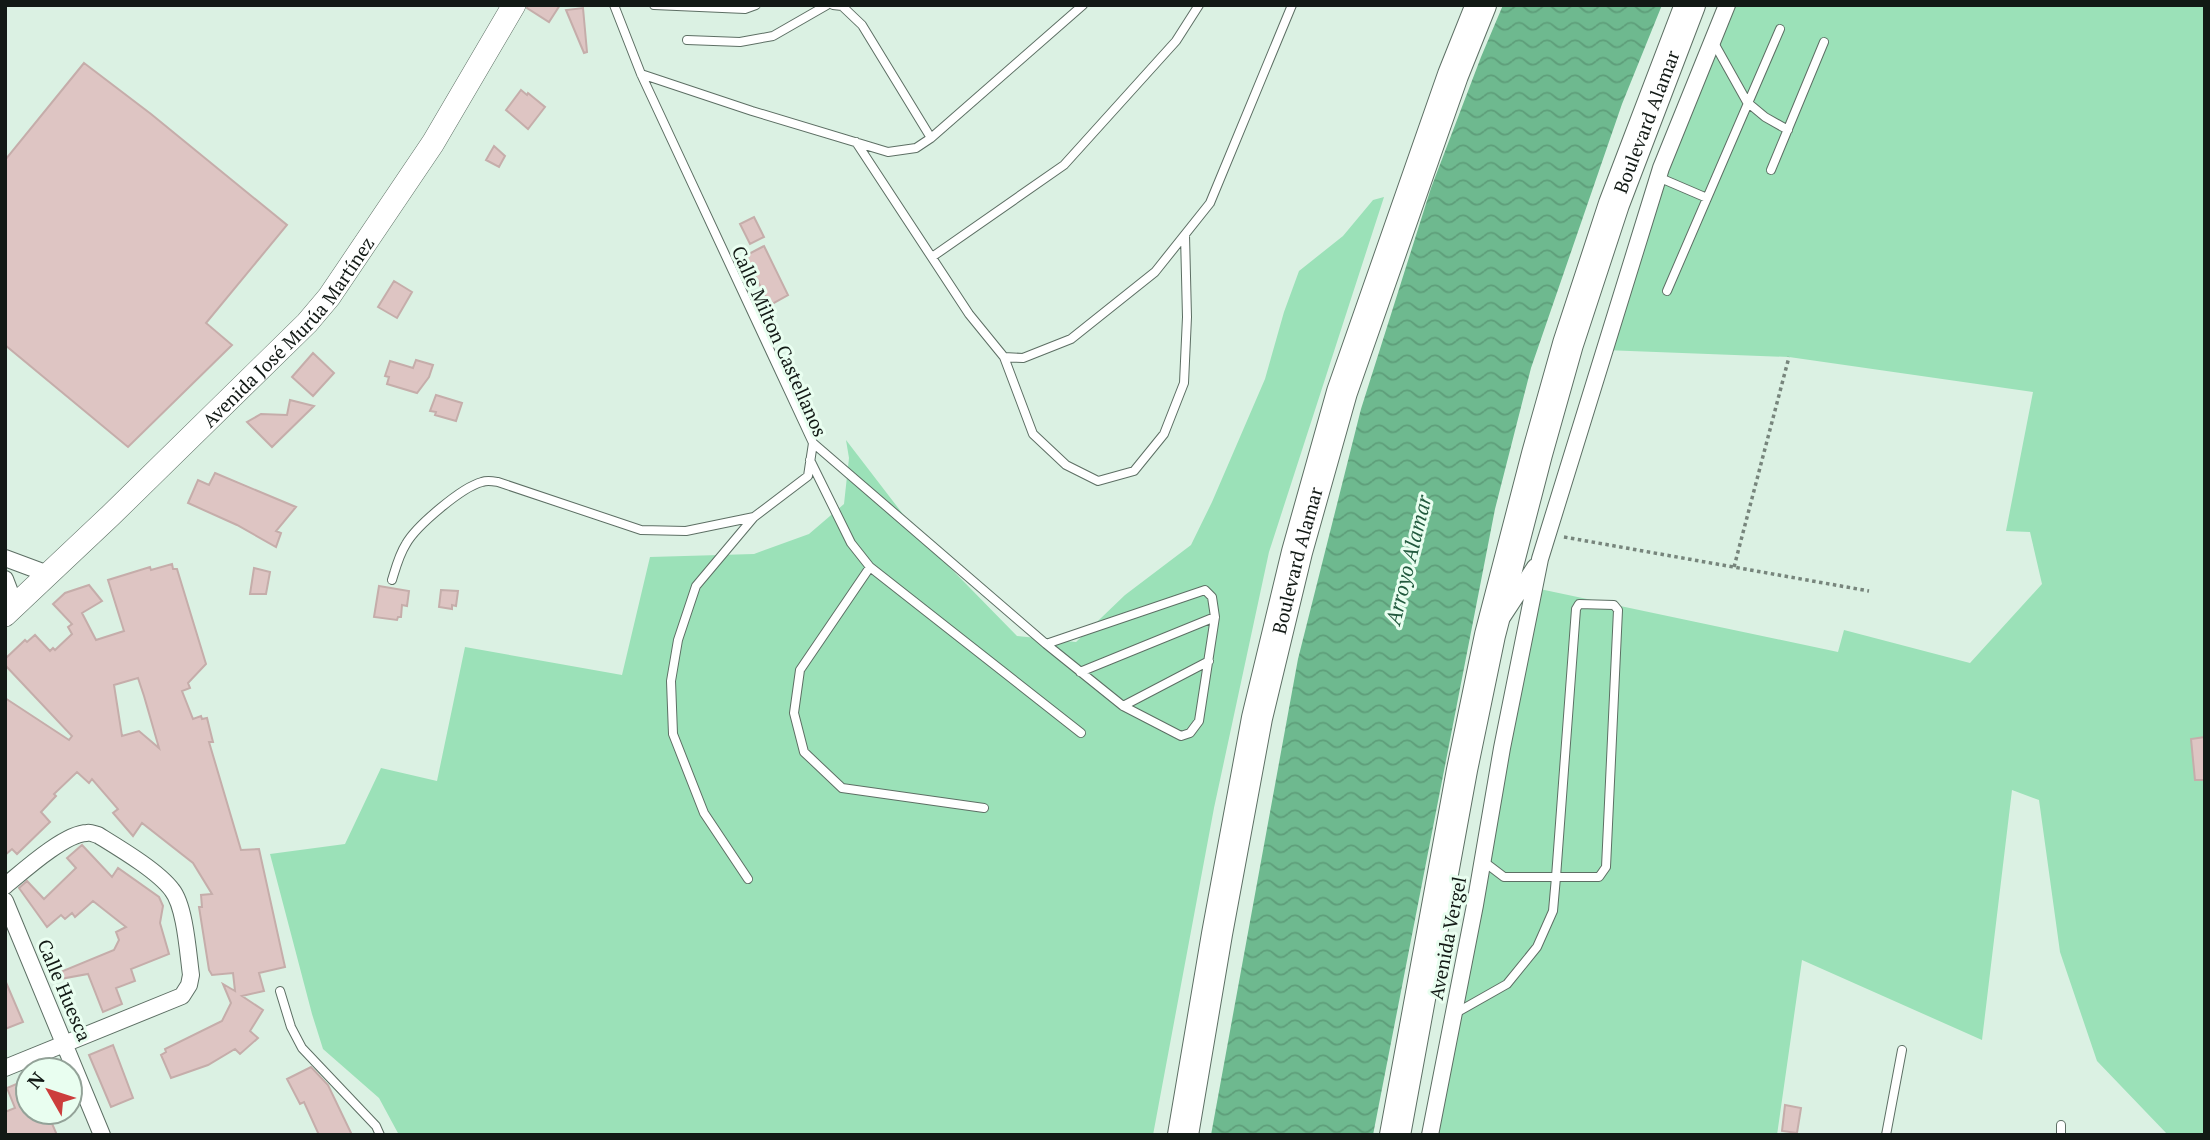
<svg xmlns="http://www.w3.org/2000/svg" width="2210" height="1140" font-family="'PT Serif',serif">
  <defs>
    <pattern id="water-waves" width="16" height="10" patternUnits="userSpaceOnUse" patternTransform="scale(1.75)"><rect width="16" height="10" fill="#6eb98f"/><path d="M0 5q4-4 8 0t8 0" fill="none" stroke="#5e9e7a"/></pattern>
  </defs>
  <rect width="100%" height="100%" fill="#dbf1e3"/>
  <path fill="#9be1b8" d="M1727 5H2205V1135H2168L2097 1061 2060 952 2039 800 2012 790 1982 1040 1802 960 1777 1135H1430L1535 588 1838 652 1844 630 1970 663 2042 584 2030 532 2006 531 2033 392 1789 357 1604 350Z
    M1384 197 1269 552 1214 808 1153 1135H399L379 1098 323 1049 312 1014 270 854 345 844 381 768 437 781 465 647 622 675 650 557 754 554 809 534 844 504 849 458 846 440 922 539 1017 636 1076 642 1125 595 1191 545 1212 502 1265 379 1284 312 1299 271 1343 236 1373 200Z"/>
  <path fill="url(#water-waves)" d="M1503 5H1662L1622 104 1531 368 1495 509 1373 1135H1211L1298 659 1361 409 1431 188 1481 57Z"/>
  <path fill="#dec5c3" stroke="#c5adaa" stroke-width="2" fill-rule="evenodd" d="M528 5H560L549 22 527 8Z
    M583 8 587 52 584 53 566 10Z
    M84 63 151 114 287 225 206 323 232 345 128 447 5 345V160Z
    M521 90 527 95 528 93 545 107 528 129 506 110Z
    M494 146 505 156 499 167 486 160Z
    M754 217 764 237 750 244 740 224Z
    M764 246 788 295 770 305 745 256Z
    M394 281 412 292 397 318 378 307Z
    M313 353 334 373 313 396 292 377Z
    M416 360 433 365 429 377 417 393 387 384 389 377 385 376 390 361 413 368Z
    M436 395 462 403 456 421 435 415 436 412 430 411Z
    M290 400 314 406 272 447 247 422 261 414 287 415Z
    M215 473 296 507 276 531 281 533 276 547 237 525 188 503 198 480 209 485Z
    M172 564 173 569H177L206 664 188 683 190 688 182 691 193 719 201 716 202 719 207 718 213 742H209L241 850 259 849 285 967 259 973 264 991 242 996 263 1010 250 1031 258 1038 240 1054 235 1049 208 1065 171 1078 161 1055 166 1052 165 1049 222 1021 231 1003 223 984 235 991 233 973 212 975 209 970 199 907H202L201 895 212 894 193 863 142 823 133 836 113 813 118 809 92 779 89 783 77 772 54 794 56 796 41 812 50 822 17 854 12 849 5 855V698L69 740 72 736 5 665V659L25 640 27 642 35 635 50 651 53 648 55 650 72 634 68 627 72 624 53 604 65 593 89 585 102 601 82 613 96 640 124 631 108 580 150 567 151 570ZM138 678 144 696 159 748 139 731 122 736 114 685Z
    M254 568 270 572 266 594H250Z
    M379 586 409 591 407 606 402 605 401 617H398L397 620 374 617Z
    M441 590 458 591 456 606 452 605V609L439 607Z
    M2205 737V780H2195L2191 739Z
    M82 845 112 877 118 868 159 897 163 906 160 923 169 954 131 969 135 981 116 988 122 1004 103 1012 88 974 60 979 58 973 114 950 119 940 116 932 126 927 93 901 75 917 72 913 65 919 61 915 47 927 19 888 27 881 44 899 76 868 67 858Z
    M5 980 23 1022 5 1029Z
    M113 1045 133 1098 111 1107 89 1055Z
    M311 1067 328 1085 352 1135H319L304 1102 300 1104 287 1079Z
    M28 1079V1112H47L57 1135H5V1112L15 1108 7 1088Z
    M1785 1105 1801 1108 1797 1133 1782 1131Z"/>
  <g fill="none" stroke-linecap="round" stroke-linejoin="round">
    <g stroke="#5d6f64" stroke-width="10">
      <path id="lane" d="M654 5 745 9 756 5
        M833 5 842 6 862 25 931 138 1083 5
        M687 40 740 42 773 36 827 5
        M1714 43 1747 102 1765 117 1788 130
        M641 74 752 111 888 152 916 148 931 138
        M856 142 969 314 1004 357 1023 358 1071 339 1155 272 1210 203 1292 5
        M1771 170 1824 42
        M1658 177 1707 198
        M932 257 1064 165 1176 41 1199 5
        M1667 291 1780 29
        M1004 357 1033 434 1066 465 1098 481 1134 471 1164 434 1184 383 1187 317 1185 235
        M813 443 1046 644 1123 706 1181 736 1190 733 1199 721 1215 617 1212 597 1205 590 1046 644
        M810 460 851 543 870 567 1081 733
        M870 567 800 670 794 713 804 752 842 788 984 808
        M392 580C396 567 399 555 406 544 416 526 462 487 482 482 487 480 492 481 498 482L641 530 686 531 754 517 808 476 813 443 641 74 614 5
        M1080 672 1215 617
        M1123 706 1209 661
        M748 879 704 813 673 734 671 681 678 640 696 586 754 517
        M280 991 291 1027 302 1048 376 1126 380 1135
        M1454 1014 1507 984 1537 947 1553 911 1556 877 1576 609 1579 604 1614 605 1618 610 1606 867 1599 877H1504L1483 861
        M2061 1125V1135
        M1886 1135 1902 1050"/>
    </g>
    <g stroke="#5d6f64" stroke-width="18">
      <path id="street" d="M5 558 48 574
        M5 579 15 605
        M1503 616 1535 567
        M5 886C22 872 65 833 87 833 90 832 94 834 98 835 119 848 158 871 172 890 185 906 188 953 191 975L189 985 182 996 5 1068
        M5 901 102 1135
        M1430 1135 1475 905 1502 748 1540 559 1661 168 1727 5"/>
    </g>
    <g stroke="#5d6f64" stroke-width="24">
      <g id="secondary">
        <path id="s1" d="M5 615 110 516 307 323 329 297 433 143 514 5"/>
      </g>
    </g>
    <g stroke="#5d6f64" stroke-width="32">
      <g id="highway">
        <path id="s2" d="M1183 1135 1217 934 1257 718 1297 552 1342 392 1453 75 1481 5"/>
        <path id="s3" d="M1395 1135 1462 770 1490 635 1537 454 1568 344 1614 204 1690 5"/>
      </g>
    </g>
    <path stroke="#77857c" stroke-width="3.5" stroke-dasharray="3.5 3.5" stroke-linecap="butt" d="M1564 537 1869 591
      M1734 567 1789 357"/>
    <use href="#lane" stroke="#fff" stroke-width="8"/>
    <use href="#street" stroke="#fff" stroke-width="16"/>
    <use href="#secondary" stroke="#fff" stroke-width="23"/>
    <use href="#highway" stroke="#fff" stroke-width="30"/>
  </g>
  <g text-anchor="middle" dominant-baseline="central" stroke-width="6" stroke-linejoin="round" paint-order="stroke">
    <g font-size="19" fill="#121915" stroke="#e9fef0">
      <text stroke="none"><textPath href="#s3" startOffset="1046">Boulevard Alamar</textPath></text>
      <text stroke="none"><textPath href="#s1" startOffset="401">Avenida José Murúa Martínez</textPath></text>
      <text transform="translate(780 341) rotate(66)">Calle Milton Castellanos</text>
      <text stroke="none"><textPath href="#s2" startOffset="586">Boulevard Alamar</textPath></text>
      <text transform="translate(1447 938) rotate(-79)">Avenida Vergel</text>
      <text transform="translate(65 990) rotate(67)">Calle Huesca</text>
    </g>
    <g font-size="21" font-style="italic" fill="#21593d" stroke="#e9fef0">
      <text transform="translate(1408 560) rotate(-76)">Arroyo Alamar</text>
    </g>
  </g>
  <rect width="2210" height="1140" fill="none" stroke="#121915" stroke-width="14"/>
  <g transform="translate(49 1091) rotate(309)"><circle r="33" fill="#e9fef0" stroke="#93a298" stroke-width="2"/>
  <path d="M0-5L12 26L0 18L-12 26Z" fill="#cc3d3c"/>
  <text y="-10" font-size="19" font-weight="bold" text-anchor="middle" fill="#121915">N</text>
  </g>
</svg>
